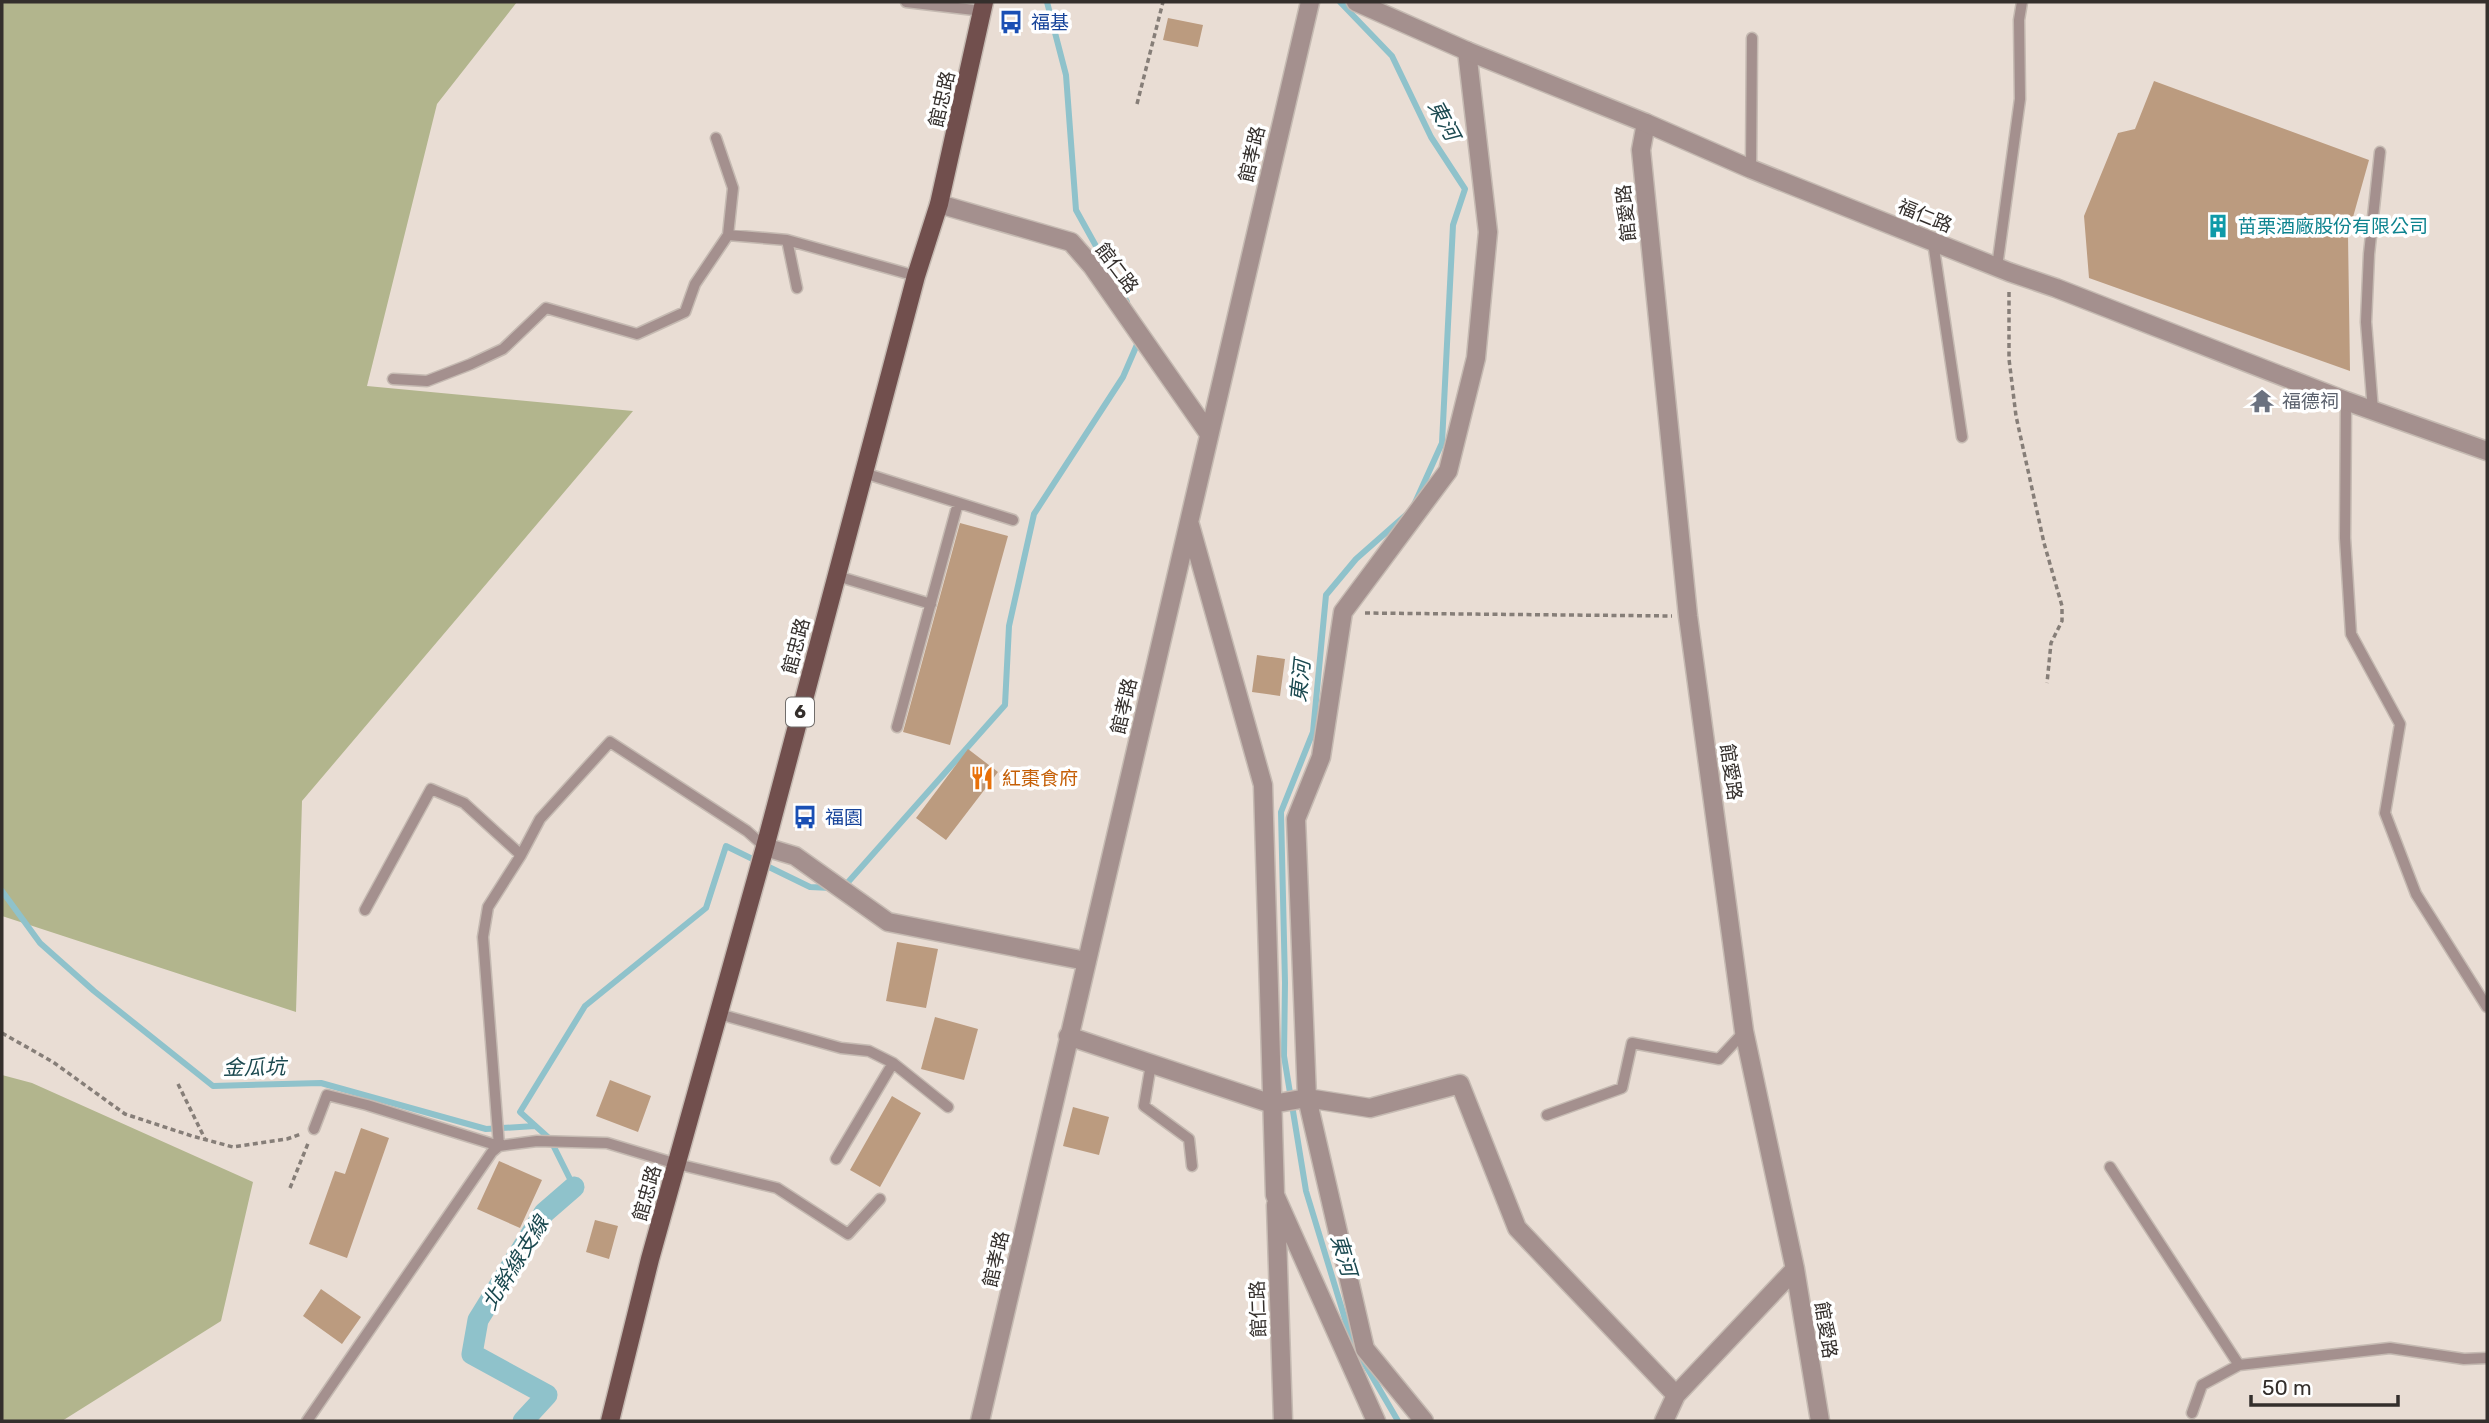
<svg xmlns="http://www.w3.org/2000/svg" width="2489" height="1423" font-family="Rubik,'Noto Sans TC',sans-serif">
  <rect width="100%" height="100%" fill="#e9ddd4"/>
  <path fill="#b2b58d" d="M2 2H517L437 104 367 386 633 411 302 801 296 1012 2 916Z
    M2 1075 32 1083 253 1182 221 1321 62 1421H2Z"/>
  <g fill="none" stroke-linecap="round" stroke-linejoin="round">
    <path stroke="#8fc2cb" stroke-width="6" d="M1047 2 1066 75 1076 210 1127 302
      M1340 2 1392 56 1431 137 1465 189 1453 225 1442 443 1414 505
      M842 889 1005 705 1009 626 1034 514 1123 377 1139 340
      M2 891 40 943 94 991 213 1086 321 1083 486 1129 535 1126
      M574 1187 550 1139 520 1112 585 1006 706 908 726 846 810 887 831 888
      M1398 1421 1352 1342 1306 1191 1284 1056 1285 983 1281 812 1313 732 1326 595 1356 559 1407 514"/>
    <path stroke="#8fc2cb" stroke-width="21" d="M523 1421 547 1395 472 1354 478 1320 544 1213 574 1187"/>
  </g>
  <path fill="#bb9b7f" d="M1168 18 1203 25 1198 47 1163 40Z
    M2154 81 2369 160 2348 235 2350 371 2089 278 2084 216 2118 133 2135 129Z
    M960 523 1008 536 950 745 903 732Z
    M1257 655 1285 659 1280 696 1252 692Z
    M968 749 998 772 946 840 916 818Z
    M897 942 938 949 926 1008 886 1001Z
    M935 1017 978 1029 964 1080 921 1069Z
    M610 1080 651 1096 638 1132 596 1116Z
    M892 1096 921 1113 880 1187 850 1170Z
    M1073 1107 1109 1117 1099 1155 1063 1146Z
    M361 1128 389 1138 347 1258 309 1244 335 1171 345 1174Z
    M499 1161 542 1180 520 1228 477 1209Z
    M595 1220 618 1226 609 1259 586 1252Z
    M321 1289 361 1317 342 1344 303 1316Z"/>
  <g fill="none" stroke-linecap="round" stroke-linejoin="round">
    <g stroke="#c5bab2" stroke-width="13">
      <path id="service" d="M906 2 983 11
        M1751 169 1752 38
        M728 235 787 240 916 276
        M787 240 797 288
        M1933 242 1962 437
        M1997 267 2020 99 2019 20 2022 2
        M393 379 427 381 471 364 503 349 546 308 637 334 685 312 695 284 728 235 733 188 716 138
        M2346 401 2345 538 2351 634 2400 724 2385 813 2416 894 2487 1007
        M2373 411 2366 322 2369 254 2380 152
        M864 473 1013 520
        M837 576 931 604
        M897 727 958 503
        M365 910 431 789 464 803 521 855
        M719 1014 841 1048 869 1051 893 1063 948 1107
        M1151 1064 1144 1106 1189 1139 1192 1166
        M1547 1115 1622 1088 1632 1043 1719 1059 1744 1032
        M314 1129 327 1095 367 1105 499 1146 537 1141 607 1143 677 1164 777 1188 848 1234 880 1199
        M836 1159 893 1063
        M2110 1167 2239 1365 2390 1348 2464 1359 2487 1358
        M2192 1413 2202 1385 2239 1365
        M307 1421 492 1152 499 1146 483 937 488 907 521 855 540 819 610 742 747 831 765 847"/>
    </g>
    <g stroke="#c5bab2" stroke-width="21">
      <path id="minor" d="M1646 123 1641 150 1688 616 1744 1031 1795 1269 1820 1421
        M939 204 1071 242 1092 266 1207 431
        M1190 525 1263 785 1275 1195 1376 1421
        M765 847 795 856 888 922 1086 961
        M1068 1036 1272 1104 1307 1098 1370 1108 1460 1084 1517 1228 1676 1395
        M1276 1205 1283 1421
        M980 1421C1088 947 1197 474 1310 2
        M1424 1421 1365 1349 1307 1098 1296 819 1321 757 1343 612 1448 471 1476 358 1488 232 1467 51
        M1664 1421 1676 1395 1795 1269"/>
    </g>
    <g stroke="#c5bab2" stroke-width="21">
      <path id="tertiary" d="M1356 2 1467 51 1646 123 1751 169 2009 272 2056 288 2346 401 2487 451"/>
    </g>
    <g stroke="#c5bab2" stroke-width="21">
      <path id="primary" d="M610 1421 650 1259 765 847 916 276 939 204 984 2"/>
    </g>
    <path stroke="#867e78" stroke-width="3.5" stroke-dasharray="5 3.5" stroke-linecap="butt" d="M1137 104 1163 2
      M2009 292V359L2016 416 2044 543 2062 606V621L2051 643 2047 683
      M1365 613 1672 616
      M2 1033 53 1062 125 1114 192 1136 233 1147 287 1139 301 1134
      M178 1084 205 1139
      M290 1188 309 1141"/>
    <use href="#service" stroke="#a4908e" stroke-width="10"/>
    <use href="#minor" stroke="#a4908e" stroke-width="18"/>
    <use href="#tertiary" stroke="#a4908e" stroke-width="18"/>
    <use href="#primary" stroke="#714f4d" stroke-width="18"/>
  </g>
  <defs>
    <g id="bus-bare" transform="scale(1.89)"><path d="M-5-6H5V4H4V6H2V4H-2V6H-4V4H-5ZM-3.5-4V0h7V-4ZM-3.5 1.2v1.5H-2V1.2ZM2 1.2v1.5H3.5V1.2Z" fill="#1a4fb4" stroke="#fff" stroke-width="2.5" paint-order="stroke"/></g>
    <g id="building-bare" transform="scale(1.89)"><path d="M-4-6H4V6H1V3H-1V6H-4ZM-2.5-4.3h1.7v1.8h-1.7ZM.8-4.3h1.7v1.8H.8ZM-2.5-1h1.7V.8h-1.7ZM.8-1h1.7V.8H.8Z" fill="#0f9aa8" stroke="#fff" stroke-width="2.5" paint-order="stroke"/></g>
    <g id="temple-bare" transform="scale(1.89)"><path d="M0-6L5-2H3V0L6.5 2.5H4V6H1.5V3h-3V6H-4V2.5H-6.5L-3 0V-2H-5Z" fill="#6b7280" stroke="#fff" stroke-width="2.5" paint-order="stroke"/></g>
    <g id="restaurant-bare" transform="scale(1.89)"><path d="M-5-6h1v4h1v-4h1v4h1v-4h1v5L-1.5 .5V6h-2V.5L-5-1ZM5-6V6H3V1.5H1.5Q1.5-4 5-6Z" fill="#e8710a" stroke="#fff" stroke-width="2.5" paint-order="stroke"/></g>
  </defs>
  <g fill-rule="evenodd">
    <use href="#bus-bare" x="1011" y="22"/>
    <use href="#building-bare" x="2218" y="226"/>
    <use href="#temple-bare" x="2262" y="401"/>
    <use href="#restaurant-bare" x="982" y="778"/>
    <use href="#bus-bare" x="805" y="817"/>
  </g>
  <g text-anchor="middle" dominant-baseline="central" stroke-width="7" stroke-linejoin="round" paint-order="stroke">
    <rect fill="#fff" stroke="#716d6b" stroke-width="2" x="786" y="697.5" width="28" height="29" rx="5"/>
    <g font-size="18" font-weight="bold" fill="#342f2c">
      <text x="800" y="712">6</text>
    </g>
    <g font-size="19" fill="#164399" stroke="#fff" text-anchor="start">
      <text x="1031" y="22">福基</text>
      <text x="825" y="817">福園</text>
    </g>
    <g font-size="19" fill="#342f2c" stroke="#fff">
      <text transform="translate(942 99) rotate(-77)">館忠路</text>
      <text transform="translate(1252 154) rotate(-77)">館孝路</text>
      <text transform="translate(1626 213) rotate(-96)">館愛路</text>
      <text transform="translate(1925 216) rotate(22)">福仁路</text>
      <text transform="translate(1117 268) rotate(53)">館仁路</text>
      <text transform="translate(796 646) rotate(-75)">館忠路</text>
      <text transform="translate(1124 706) rotate(-77)">館孝路</text>
      <text transform="translate(1731 772) rotate(82)">館愛路</text>
      <text transform="translate(647 1193) rotate(-74)">館忠路</text>
      <text transform="translate(996 1259) rotate(-77)">館孝路</text>
      <text transform="translate(1258 1309) rotate(-92)">館仁路</text>
      <text transform="translate(1826 1330) rotate(81)">館愛路</text>
    </g>
    <g font-size="19" fill="#0d838f" stroke="#fff" text-anchor="start">
      <text x="2238" y="226">苗栗酒廠股份有限公司</text>
    </g>
    <g font-size="19" fill="#5b616d" stroke="#fff" text-anchor="start">
      <text x="2282" y="401">福德祠</text>
    </g>
    <g font-size="19" fill="#c56008" stroke="#fff" text-anchor="start">
      <text x="1002" y="778">紅棗食府</text>
    </g>
    <g font-size="21" font-style="italic" fill="#1b4950" stroke="#fff">
      <text transform="translate(1444 120) rotate(62)">東河</text>
      <text transform="translate(1300 681) rotate(-84)">東河</text>
      <text transform="translate(254 1067) rotate(-1)">金瓜坑</text>
      <text transform="translate(1344 1255) rotate(73)">東河</text>
      <text transform="translate(515 1263) rotate(-58)">北幹線支線</text>
    </g>
  </g>
  <rect width="2489" height="1423" fill="none" stroke="#342f2c" stroke-width="7"/>
  <path d="M2251 1395v10h147v-10" fill="none" stroke="#342f2c" stroke-width="3.5"/>
  <text x="2262" y="1395" font-size="21" fill="#342f2c" stroke="#ffffff" stroke-width="5" paint-order="stroke">50 m</text>
</svg>
